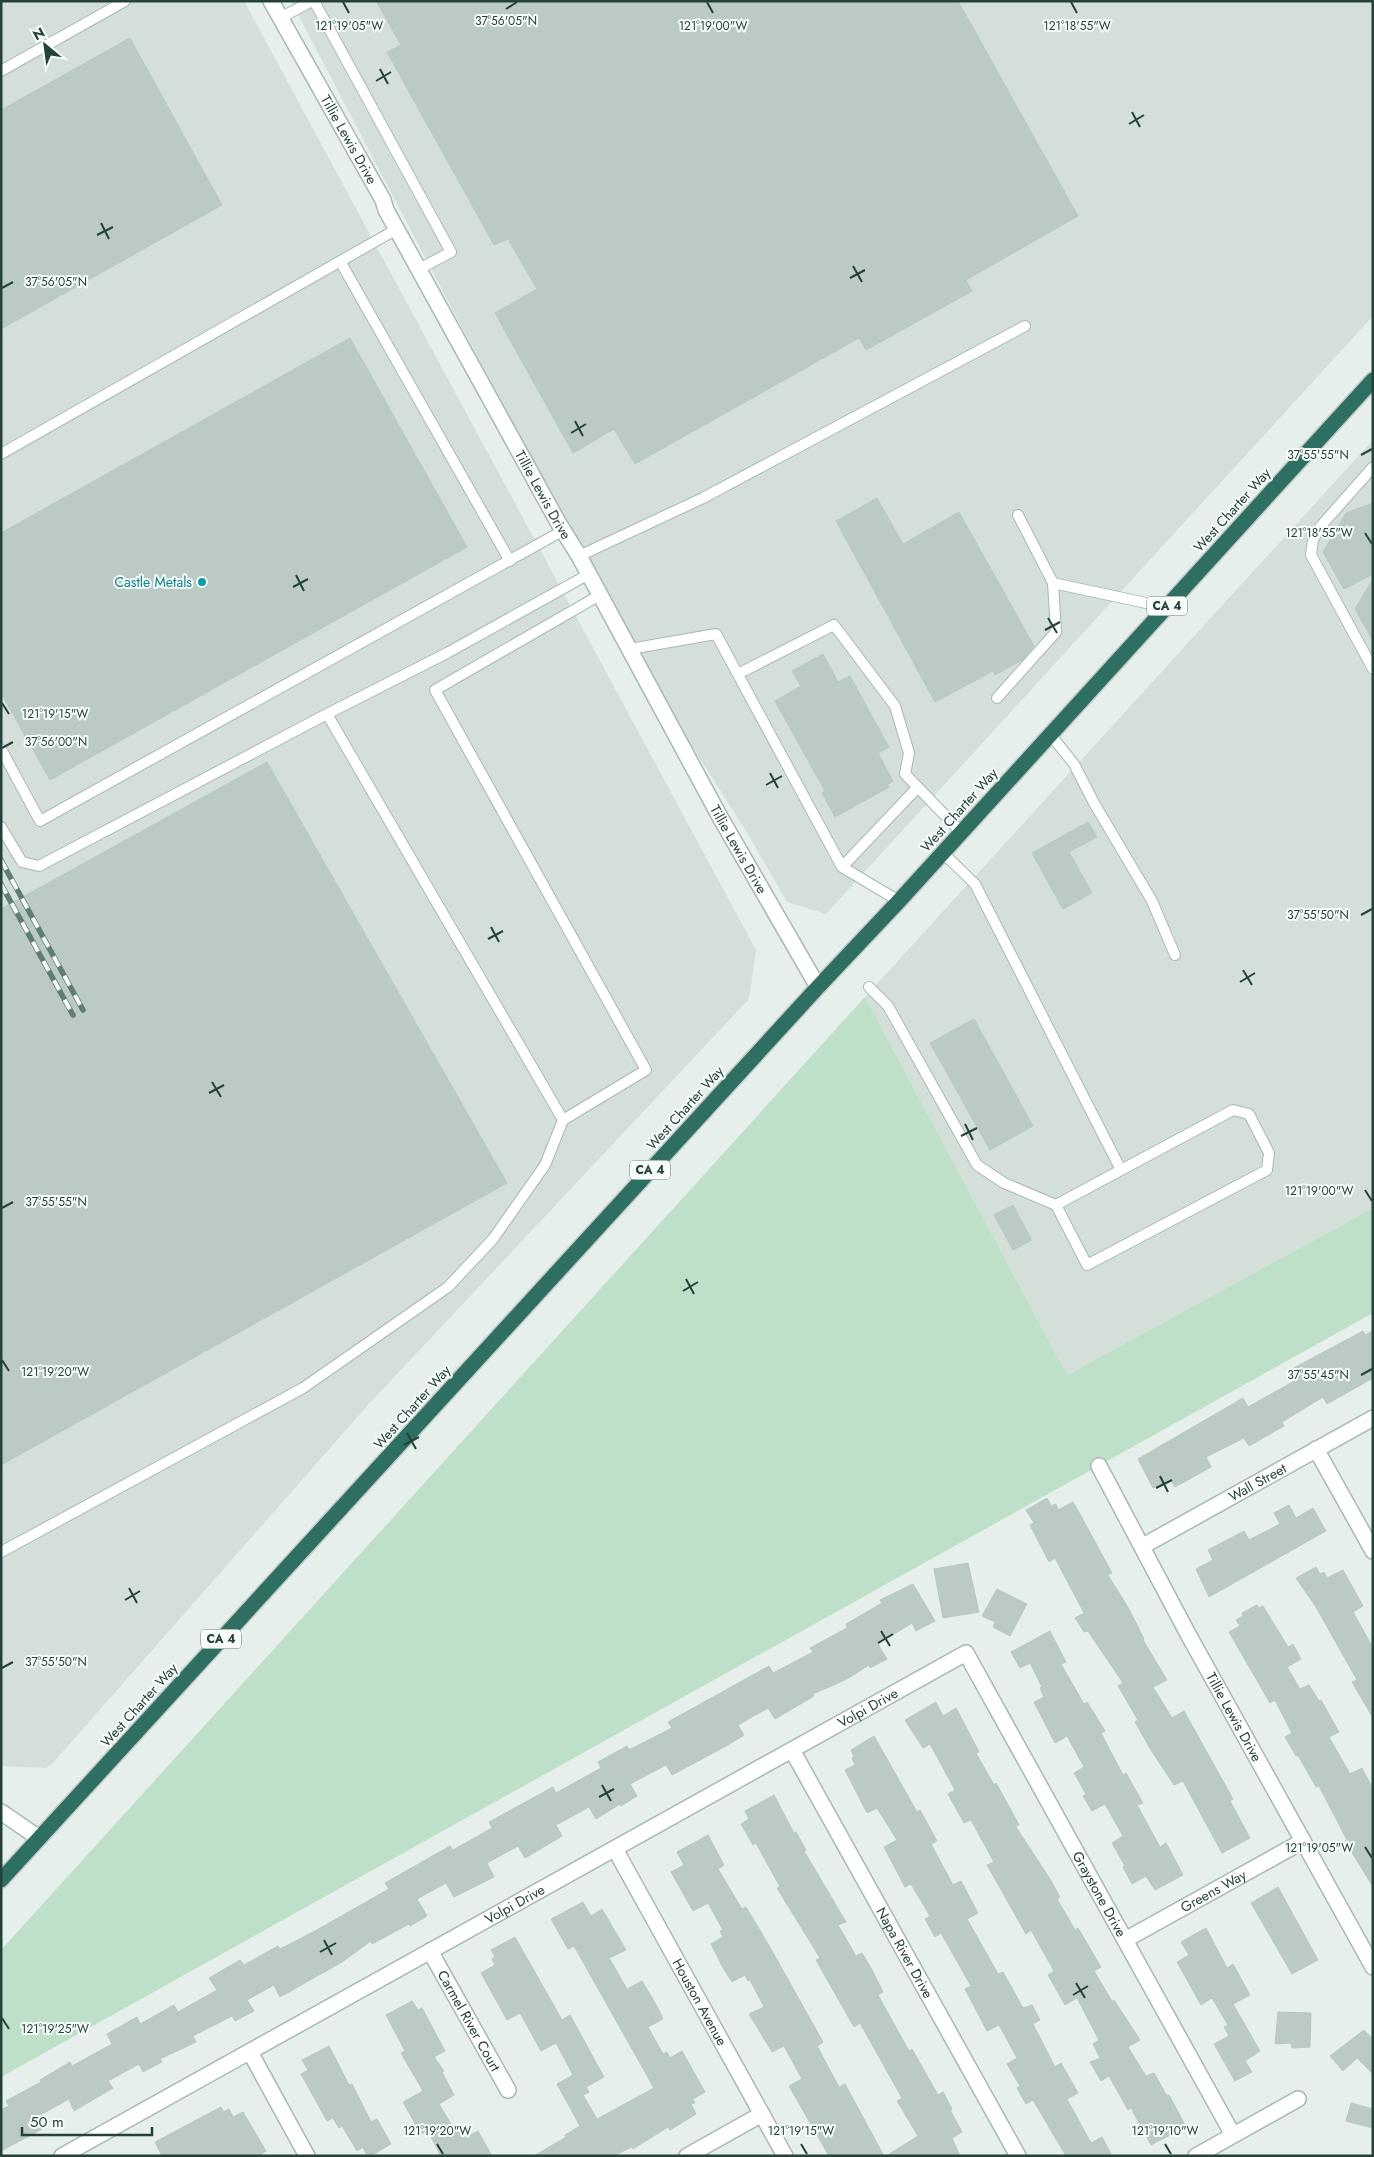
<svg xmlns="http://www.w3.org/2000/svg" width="1374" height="2157" font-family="Jost,sans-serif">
  <rect width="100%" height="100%" fill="#e6efeb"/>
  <path fill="#d4dfda" d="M1 1H244L756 950 749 999 368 1405 52 1764 46 1768 1 1766Z
    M291 1H1373V316L826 914 787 902 748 834 630 649Z
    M1373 440V1208L1067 1375 865 997Z"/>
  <path fill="#bfe0c8" d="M865 997 1067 1375 1373 1208V1313L1 2077V1950Z"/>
  <path fill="#bbcac4" stroke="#b8c9c2" d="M376 1H958L1078 216 966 280 972 291 866 350 859 338 635 464 614 429 573 453 495 313 537 289 508 239 494 245 387 52 401 45Z
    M130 38 222 205 1 329V110Z
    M350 338 467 547 50 780 1 693V533Z
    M877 498 903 544 959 512 1034 646 1022 660 995 675 993 671 935 702 836 521Z
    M1373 503V574L1344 589 1323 552 1346 513Z
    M1373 579V641L1355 609Z
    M823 654 838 682 850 676 889 747 878 753 893 781 887 785 889 787 835 817 822 793 825 791 775 701 801 686 792 671Z
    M267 762 507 1183 1 1465V909Z
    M1088 822 1097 837 1069 852 1092 893 1063 909 1032 853Z
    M974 1019 1033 1126 990 1150 930 1043Z
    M1013 1205 1032 1240 1013 1250 994 1215Z
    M1363 1331 1365 1335 1373 1331V1378L1327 1404 1323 1397 1282 1422 1284 1426 1249 1446 1244 1438 1206 1457 1211 1467 1175 1487 1170 1479 1153 1488 1138 1459 1243 1398 1248 1407 1296 1380 1290 1370Z
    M1047 1498 1051 1506 1056 1504 1058 1510 1073 1502 1081 1516 1112 1573 1108 1575 1129 1609 1144 1639 1143 1640 1167 1680 1153 1687 1172 1718 1184 1711 1233 1799 1230 1801 1250 1838 1222 1853 1183 1781 1174 1785 1151 1750 1135 1722 1138 1720 1118 1686 1123 1683 1088 1631 1084 1632 1075 1618 1084 1613 1055 1558 1049 1562 1030 1525 1034 1523 1026 1510Z
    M1289 1505 1296 1518 1313 1508 1326 1531 1209 1597 1196 1569 1213 1560 1208 1550 1244 1531 1249 1540 1280 1524 1274 1513Z
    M968 1563 979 1612 943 1618 934 1569Z
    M1316 1567 1320 1574 1324 1572 1327 1578 1343 1570 1363 1606 1353 1612 1373 1648V1718L1352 1682 1357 1680 1316 1607 1296 1578Z
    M913 1584 935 1621 916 1631 912 1623 878 1644 887 1659 870 1668 869 1665 847 1679 813 1694 814 1696 775 1719 768 1708 738 1725 744 1735 728 1745 672 1775 666 1765 630 1784 637 1796 621 1806 620 1804 596 1819 589 1807 556 1825 562 1836 525 1858 518 1846 487 1863 494 1877 454 1897 446 1883 417 1899 427 1916 410 1926 409 1924 372 1944 371 1941 342 1962 280 1997 274 1985 247 2000 254 2011 235 2021 232 2016 193 2036 196 2042 160 2059 162 2062 143 2072 139 2064 108 2081 113 2088 74 2111 69 2099 37 2117 44 2128 1 2151V2110L9 2106 6 2101 41 2082 40 2080 70 2062 72 2066 112 2044 107 2034 137 2017 140 2024 174 2005 178 2012 217 1990 209 1978 240 1960 244 1965 278 1946 280 1949 315 1931 389 1889 385 1883 450 1846 453 1850 492 1828 489 1822 553 1787 556 1793 601 1768 598 1762 627 1746 629 1750 672 1728 668 1722 769 1666 773 1673 813 1652 810 1648 847 1628 846 1624 882 1603 880 1600Z
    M997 1589 1027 1604 1010 1636 993 1627 995 1622 982 1616Z
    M1257 1605 1259 1608 1263 1606 1288 1647 1293 1644 1301 1659 1287 1667 1300 1689 1309 1685 1319 1701 1321 1700 1339 1732 1329 1737 1350 1774 1362 1768 1373 1789V1887L1345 1841 1347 1840 1319 1786 1316 1787 1298 1755 1296 1756 1285 1737 1292 1733 1275 1700 1270 1703 1229 1632 1240 1626 1236 1620 1243 1616 1242 1613Z
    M1050 1631 1066 1662 1061 1664 1084 1704 1087 1702 1105 1731 1101 1733 1123 1775 1126 1773 1143 1803 1137 1805 1160 1847 1166 1843 1183 1875 1155 1890 1146 1876 1132 1884 1123 1867 1125 1866 1112 1843 1123 1836 1105 1804 1092 1811 1083 1796 1086 1794 1074 1773 1084 1767 1067 1736 1055 1743 1034 1702 1044 1697 1040 1688 1042 1687 1030 1663 1020 1668 1011 1652Z
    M936 1702 943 1716 956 1708 979 1752 976 1753 994 1785 996 1783 1011 1810 1019 1825 1016 1827 1050 1879 1060 1897 1057 1899 1075 1930 1078 1928 1101 1967 1094 1971 1112 2001 1114 2000 1140 2040 1128 2047 1146 2076 1154 2073 1167 2096 1169 2095 1186 2127 1151 2145 1131 2108 1128 2110 1109 2076 1101 2081 1090 2062 1100 2058 1093 2044 1099 2040 1077 1998 1065 2005 1048 1975 1054 1971 1031 1930 1026 1934 987 1865 994 1862 971 1820 964 1823 948 1794 955 1790 930 1744 923 1748 905 1720Z
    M874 1736 917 1812 920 1810 937 1841 931 1844 953 1885 961 1881 978 1913 967 1919 998 1974 1003 1972 1023 2008 1032 2005 1040 2020 1033 2024 1055 2067 1061 2063 1078 2093 1067 2099 1091 2143 1102 2137 1112 2156H1066L1033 2100 1026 2104 1017 2088 1020 2086 1007 2064 1017 2058 999 2025 987 2031 965 1989 971 1986 941 1933 935 1937 925 1919 930 1916 911 1884 905 1887 884 1847 897 1840 877 1808 867 1813 845 1770 855 1765 852 1758 854 1757 851 1750Z
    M774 1795 794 1833 796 1832 806 1850 804 1851 846 1922 838 1925 856 1956 862 1953 871 1968 883 1992 878 1995 909 2051 912 2049 938 2095 943 2092 952 2109 950 2110 962 2132 952 2138 960 2156H886L918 2136 897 2101 902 2098 860 2023 854 2027 816 1960 820 1958 777 1888 780 1887 756 1843 753 1845 741 1824 749 1819 745 1811Z
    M708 1835 724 1865 718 1869 742 1909 746 1907 767 1942 823 2042 817 2046 839 2087 845 2084 884 2156H829L789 2086 802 2079 784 2046 772 2052 749 2014 764 2007 750 1980 748 1981 745 1975 732 1982 722 1966 711 1944 723 1937 720 1931 723 1930 708 1903 693 1911 671 1872 684 1865 677 1852Z
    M1278 1887 1318 1960 1292 1974 1251 1903Z
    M583 1902 591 1916 602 1909 626 1950 609 1958 627 1989 642 1981 658 2008 663 2019 648 2027 663 2054 667 2052 670 2058 682 2051 705 2092 693 2099 695 2103 691 2104 696 2114 670 2130 668 2127 633 2149 632 2147 613 2156H534L566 2137 565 2135 580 2126 557 2084 573 2075 556 2043 541 2051 520 2013 507 2020 481 1973 495 1965 492 1959 495 1957 491 1950 515 1937 562 2020 570 2015 604 2077 586 2087 589 2092 583 2095 597 2119 654 2088 574 1946 568 1949 551 1919Z
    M1206 1928 1227 1968 1233 1964 1250 1995 1233 2004 1260 2051 1245 2061 1252 2072 1235 2081 1214 2044 1229 2036 1224 2027 1228 2025 1212 1998 1201 2005 1177 1962 1189 1955 1181 1942Z
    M412 2001 418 2010 422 2008 445 2051 434 2057 444 2071 442 2072 454 2095 439 2104 454 2129 459 2126 465 2138 478 2131 492 2156H441L428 2131 421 2134 403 2102 423 2091 401 2053 405 2051 386 2015Z
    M1278 2012 1311 2013 1310 2047 1292 2048 1291 2043 1275 2044Z
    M1364 2030 1373 2039V2074L1357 2058 1343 2071 1330 2056Z
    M329 2046 349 2085 352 2084 371 2122 377 2119 391 2144 371 2156H367L363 2147 357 2151 342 2126 339 2128 333 2118 327 2121 301 2074 308 2070 302 2060Z
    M1351 2103 1373 2109V2128L1346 2121Z
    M221 2107 224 2112 229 2109 233 2117 243 2112 266 2151 258 2156H162L155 2142Z"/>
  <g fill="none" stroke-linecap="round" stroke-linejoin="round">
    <g stroke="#a8b8b2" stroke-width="12">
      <path id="lane" d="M314 1 451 252 419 269
        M280 18 312 1
        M1 71 125 1
        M340 261 510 561
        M1 454 397 229
        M1373 467 1320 527 1313 540 1311 555 1373 669
        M1018 515 1053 583 1165 607
        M579 556 703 498 1025 326
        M589 574 447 653 327 714 563 1120 646 1070 435 690 600 595
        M630 649 716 634 842 867 899 901
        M738 674 834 625 895 706 909 753 905 774 961 832
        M997 698 1056 632 1053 583
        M1050 734 1074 764 1094 803 1152 901 1175 955
        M1 749 40 821 564 530
        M1 827 22 862 39 866 327 714
        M842 867 918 787
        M869 987 888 1006 977 1165 1004 1183 1056 1205 1087 1265 1267 1170 1269 1153 1249 1114 1233 1110 1121 1170 975 884 942 852
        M1056 1205 1121 1170
        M1 1552 303 1388 448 1287 493 1239 545 1165 563 1120"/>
    </g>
    <g stroke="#a8b8b2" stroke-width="18">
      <g id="street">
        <path id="s1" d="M271 1 383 200 386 210 559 524 579 556 720 817 818 987"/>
        <path d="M1316 1449 1373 1551"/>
        <path id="s2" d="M1099 1466 1188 1634 1373 1967"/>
        <path id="s3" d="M1143 1546 1373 1418"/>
        <path id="s4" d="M792 1750 1018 2156"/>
        <path d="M1 1812 39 1838"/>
        <path id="s5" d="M615 1849 785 2156"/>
        <path id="s6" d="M1125 1940 1303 1841"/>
        <path id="s7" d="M430 1951 508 2090"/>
        <path d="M250 2052 307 2156"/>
        <path id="s8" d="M62 2156 966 1653 1233 2135"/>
        <path d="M687 2156 762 2114"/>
        <path d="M1196 2156 1298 2099"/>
      </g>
    </g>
    <g stroke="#c2cac8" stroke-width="18">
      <path id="highway" d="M1 1880 818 987 899 901 1373 380"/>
    </g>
    <use href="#lane" stroke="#fff" stroke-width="10"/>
    <use href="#street" stroke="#fff" stroke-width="15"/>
    <use href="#highway" stroke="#2f6f62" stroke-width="15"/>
    <g stroke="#5f7d75" stroke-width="5.5">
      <path id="rail" d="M1 860 83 1010
        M1 884 73 1015"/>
    </g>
    <use href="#rail" stroke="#f7fbf9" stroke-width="4" stroke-dasharray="11" stroke-linecap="butt"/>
  </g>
  <path fill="none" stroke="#24423a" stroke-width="2" d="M343 2 349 13M707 2 713 13M1071 2 1077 13M506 9 517 2M380 69 388 84M376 81 391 72M1132 112 1140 127M1129 124 1144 115M101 223 109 239M97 235 113 227M853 266 862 282M850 278 865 270M2 288 13 282M575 421 583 436M571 433 586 424M1361 455 1372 449M1365 533 1372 544M296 575 304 591M293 587 308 579M1048 618 1057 633M1045 630 1060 622M2 703 9 714M2 748 13 742M770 773 778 788M766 785 782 776M1361 915 1372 909M491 927 499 942M488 939 503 931M1243 970 1252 985M1240 982 1255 973M212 1082 221 1097M209 1093 224 1085M965 1124 973 1140M961 1136 977 1128M1365 1190 1372 1201M2 1208 13 1202M686 1279 694 1294M683 1291 698 1282M2 1360 9 1371M1361 1375 1372 1369M407 1433 416 1449M404 1445 419 1437M1160 1476 1168 1492M1156 1488 1172 1480M129 1588 137 1603M125 1600 140 1591M881 1631 890 1646M878 1643 893 1634M2 1668 13 1662M602 1785 611 1801M599 1797 614 1789M1365 1847 1372 1858M324 1940 332 1955M320 1952 336 1943M1076 1983 1085 1998M1073 1995 1088 1986M2 2018 9 2029M437 2144 443 2154M801 2144 807 2154M1165 2144 1171 2154"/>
  <circle fill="#0f9aa8" stroke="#f7fbf9" stroke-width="2" cx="202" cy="582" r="5"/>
  <g text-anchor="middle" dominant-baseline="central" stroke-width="4" stroke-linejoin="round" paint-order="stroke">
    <g fill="#f7fbf9" stroke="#637a73" stroke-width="1">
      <rect x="1147" y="596.5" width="40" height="19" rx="4"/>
      <rect x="630" y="1160.5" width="40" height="19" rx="4"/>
      <rect x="201" y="1629.5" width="40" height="19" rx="4"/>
    </g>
    <g font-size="12" font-weight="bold" fill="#24423a">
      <text x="1167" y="606">CA 4</text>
      <text x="650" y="1170">CA 4</text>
      <text x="221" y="1639">CA 4</text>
    </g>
    <g font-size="14" fill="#24423a" stroke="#f7fbf9">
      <text stroke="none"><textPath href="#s1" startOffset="159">Tillie Lewis Drive</textPath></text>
      <text stroke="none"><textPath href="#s1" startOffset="564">Tillie Lewis Drive</textPath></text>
      <text transform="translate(1232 510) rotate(-48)">West Charter Way</text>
      <text transform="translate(959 810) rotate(-48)">West Charter Way</text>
      <text stroke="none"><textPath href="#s1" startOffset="969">Tillie Lewis Drive</textPath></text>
      <text transform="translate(685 1108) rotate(-48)">West Charter Way</text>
      <text transform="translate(412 1407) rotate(-48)">West Charter Way</text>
      <text stroke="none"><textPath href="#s3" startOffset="131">Wall Street</textPath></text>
      <text transform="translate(139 1705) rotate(-48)">West Charter Way</text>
      <text stroke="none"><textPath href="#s8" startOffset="922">Volpi Drive</textPath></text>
      <text stroke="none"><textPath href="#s2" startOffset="285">Tillie Lewis Drive</textPath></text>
      <text stroke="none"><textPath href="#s6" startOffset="101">Greens Way</textPath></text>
      <text stroke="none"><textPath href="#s8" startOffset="1310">Graystone Drive</textPath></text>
      <text stroke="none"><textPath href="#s8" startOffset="518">Volpi Drive</textPath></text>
      <text stroke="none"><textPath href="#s4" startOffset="232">Napa River Drive</textPath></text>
      <text stroke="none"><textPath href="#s5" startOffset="175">Houston Avenue</textPath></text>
      <text stroke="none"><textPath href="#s7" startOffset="80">Carmel River Court</textPath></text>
    </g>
    <g font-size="14" fill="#0d838f" stroke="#f7fbf9" text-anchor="end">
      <text x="192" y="582">Castle Metals</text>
    </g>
  </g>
  <g font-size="12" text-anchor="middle" fill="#24423a" stroke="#f7fbf9" stroke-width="4" stroke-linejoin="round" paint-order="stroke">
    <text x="506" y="25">37°56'05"N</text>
    <text x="349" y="30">121°19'05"W</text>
    <text x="713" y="30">121°19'00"W</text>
    <text x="1077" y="30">121°18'55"W</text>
    <text x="56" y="286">37°56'05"N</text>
    <text x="1318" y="459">37°55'55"N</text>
    <text x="1319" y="537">121°18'55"W</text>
    <text x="55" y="718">121°19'15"W</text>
    <text x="56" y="746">37°56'00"N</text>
    <text x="1318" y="919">37°55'50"N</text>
    <text x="1319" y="1195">121°19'00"W</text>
    <text x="56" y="1206">37°55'55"N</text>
    <text x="55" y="1376">121°19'20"W</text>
    <text x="1318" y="1379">37°55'45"N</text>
    <text x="56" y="1666">37°55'50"N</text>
    <text x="1319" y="1852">121°19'05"W</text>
    <text x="55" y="2033">121°19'25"W</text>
    <text x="437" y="2135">121°19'20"W</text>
    <text x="801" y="2135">121°19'15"W</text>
    <text x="1165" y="2135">121°19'10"W</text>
  </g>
  <rect width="1374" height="2157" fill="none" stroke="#24423a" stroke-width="5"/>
  <g transform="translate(45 45) rotate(331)" stroke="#f7fbf9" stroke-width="4" paint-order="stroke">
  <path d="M0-4L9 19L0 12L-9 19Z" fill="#24423a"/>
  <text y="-8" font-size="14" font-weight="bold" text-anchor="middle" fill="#24423a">N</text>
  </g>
  <path d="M22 2127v8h130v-8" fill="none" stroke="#24423a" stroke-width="2.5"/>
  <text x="30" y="2127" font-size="15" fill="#24423a" stroke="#f7fbf9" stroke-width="4" paint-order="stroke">50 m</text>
</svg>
